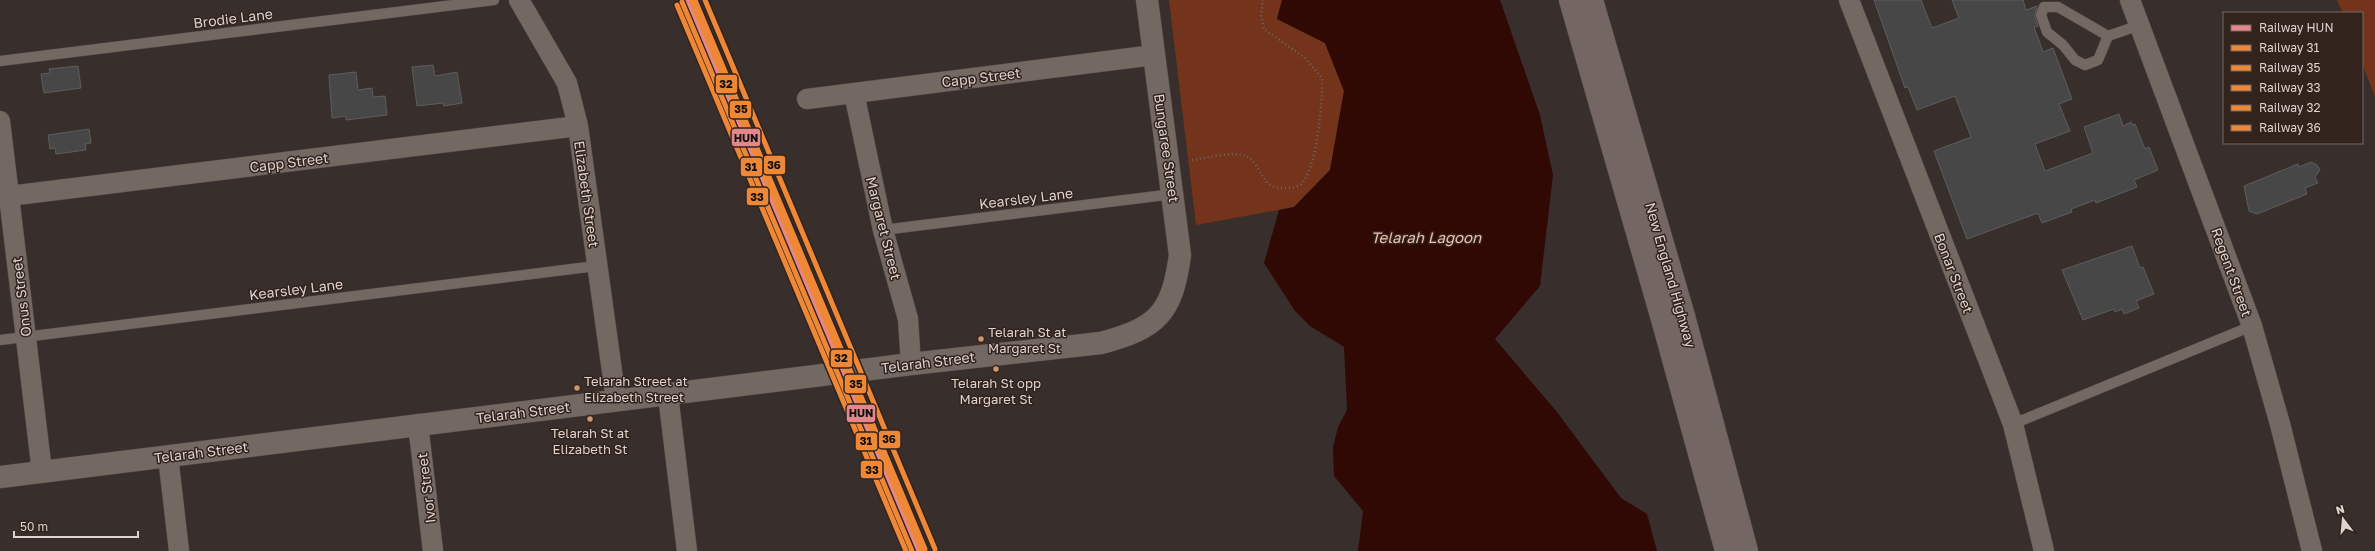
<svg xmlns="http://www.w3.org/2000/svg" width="2375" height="551" font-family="'Golos Text',sans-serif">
  <rect width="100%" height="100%" fill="#382f2c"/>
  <path fill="#73341b" d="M1169 0H1282L1277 19 1325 43 1344 91 1330 170 1294 207 1196 225Z
    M2337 0H2375V97L2362 63V13H2343Z"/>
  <path fill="#300904" d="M1282 0H1500L1540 115 1553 175 1540 286 1495 339 1557 412 1621 498 1647 514 1657 551H1358L1363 511 1334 476 1333 447 1338 427 1347 410 1344 347 1310 326 1295 311 1264 263 1279 210 1294 207 1330 170 1344 91 1325 43 1277 19Z"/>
  <path fill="#474748" stroke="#5d5d5d" d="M1874 0H1921L1932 28 1959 18 1952 0H2023L2026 10 2037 6 2035 17 2038 26 2034 27 2043 52 2053 48 2072 99 2059 104 2070 131 2035 144 2045 171 2093 153 2084 127 2119 114 2123 126 2131 122 2132 125 2135 124 2145 149 2149 147 2158 170 2134 180 2137 187 2096 203 2095 200 2071 209 2072 212 2042 223 2038 213 1967 239 1934 151 1971 137 1955 96 1917 110 1908 87 1905 88Z
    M433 65 435 76 457 72 462 103 444 106 443 103 417 106 412 67Z
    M78 66 81 88 44 93 41 74 50 73 49 69Z
    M356 72 358 90 372 88 373 97 385 96 387 115 346 120V116L332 118 329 75Z
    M89 129 91 143 85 144 86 150 56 154 55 148 50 149 48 135Z
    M2311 162 2317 165 2320 170 2315 177 2318 183 2305 188 2307 194 2257 214 2249 211 2244 186 2298 164 2299 167Z
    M2132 246 2140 268 2143 267 2154 294 2136 301 2139 308 2124 314 2122 309 2115 312 2114 309 2083 320 2062 270Z"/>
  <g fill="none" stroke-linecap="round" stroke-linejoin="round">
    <g stroke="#554d4a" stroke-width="11">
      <path id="service" d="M2108 36 2098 60 2085 65 2075 60 2063 45 2047 32 2041 15 2044 7H2058L2108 36 2140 25
        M0 61 494 0
        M883 230 1173 194
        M0 340 596 266
        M2013 424 2252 326"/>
    </g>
    <g stroke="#554d4a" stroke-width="21">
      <path id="minor" d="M519 0 567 83 578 126 616 400
        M1849 0 2013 424 2044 551
        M2130 0 2252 326 2280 424 2312 551
        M854 93 883 230 908 319 911 364
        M807 99 1154 55
        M0 121 42 472
        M0 197 578 126
        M668 395 687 551
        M418 424 433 551
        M168 456 179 551"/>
    </g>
    <g stroke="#554d4a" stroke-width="23">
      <path id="tertiary" d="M0 477 911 364 1101 343C1157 328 1172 314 1180 255L1147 0"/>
    </g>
    <g stroke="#554d4a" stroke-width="23">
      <path id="trunk" d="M1570 0 1662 319 1726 551
        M1592 0 1684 316 1747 551"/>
    </g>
    <path stroke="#6e6561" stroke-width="2.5" stroke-dasharray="1 3" stroke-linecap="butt" d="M1192 160C1205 158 1235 151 1246 156 1260 163 1260 182 1275 187 1282 189 1295 189 1301 184 1317 170 1323 99 1322 78L1305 58 1264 29 1261 15 1263 0"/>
    <use href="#service" stroke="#746863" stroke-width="10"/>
    <use href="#minor" stroke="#746863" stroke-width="20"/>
    <use href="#tertiary" stroke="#746863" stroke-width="22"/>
    <use href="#trunk" stroke="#746662" stroke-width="22"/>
    <g stroke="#32231d" stroke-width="8">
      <path id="rail-1" d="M688 0 919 551"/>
    </g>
    <g stroke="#32231d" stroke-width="8">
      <path id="rail-2" d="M682 2 912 551"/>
    </g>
    <g stroke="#32231d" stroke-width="8">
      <path id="rail-3" d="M695 0 925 549"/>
    </g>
    <g stroke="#32231d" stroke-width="8">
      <path id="rail-4" d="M677 5 906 551"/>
    </g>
    <g stroke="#32231d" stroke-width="8">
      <path id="rail-5" d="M692 2 922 551"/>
    </g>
    <g stroke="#32231d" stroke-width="8">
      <path id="rail-6" d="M705 0 935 549"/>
    </g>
    <use href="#rail-1" stroke="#e3878a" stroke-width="5"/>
    <use href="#rail-2" stroke="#ee8837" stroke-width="5"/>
    <use href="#rail-3" stroke="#ee8837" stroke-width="5"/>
    <use href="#rail-4" stroke="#ee8837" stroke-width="5"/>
    <use href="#rail-5" stroke="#ee8837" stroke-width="5"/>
    <use href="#rail-6" stroke="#ee8837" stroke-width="5"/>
  </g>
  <g fill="#cd976f" stroke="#32231d" stroke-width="1.5">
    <circle cx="981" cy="339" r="3.5"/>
    <circle cx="996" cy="369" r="3.5"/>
    <circle cx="577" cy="388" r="3.5"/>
    <circle cx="590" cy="419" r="3.5"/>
  </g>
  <g text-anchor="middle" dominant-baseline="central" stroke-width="3" stroke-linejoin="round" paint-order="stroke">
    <g font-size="13" fill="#ded3cf" stroke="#32231d" text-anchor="start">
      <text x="988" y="332">Telarah St at<tspan x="988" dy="16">Margaret St</tspan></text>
      <text x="584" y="381">Telarah Street at<tspan x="584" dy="16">Elizabeth Street</tspan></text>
      <text x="996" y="383" text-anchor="middle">Telarah St opp<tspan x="996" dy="16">Margaret St</tspan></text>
      <text x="590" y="433" text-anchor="middle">Telarah St at<tspan x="590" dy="16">Elizabeth St</tspan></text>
    </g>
    <g font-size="14" fill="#ded3cf" stroke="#32231d">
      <text transform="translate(233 18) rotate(-7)">Brodie Lane</text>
      <text transform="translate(981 77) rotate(-7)">Capp Street</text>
      <text transform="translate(1167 148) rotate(82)">Bungaree Street</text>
      <text transform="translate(289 162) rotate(-7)">Capp Street</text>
      <text transform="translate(587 194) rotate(82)">Elizabeth Street</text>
      <text transform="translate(1026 198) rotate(-7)">Kearsley Lane</text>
      <text transform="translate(884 228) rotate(76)">Margaret Street</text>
      <text transform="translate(2232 272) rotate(70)">Regent Street</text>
      <text transform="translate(1954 273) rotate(69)">Bonar Street</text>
      <text transform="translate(1671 275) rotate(74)">New England Highway</text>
      <text transform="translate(296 289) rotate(-7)">Kearsley Lane</text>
      <text transform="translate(21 297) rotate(-97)">Onus Street</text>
      <text transform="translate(928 362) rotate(-7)">Telarah Street</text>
      <text transform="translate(523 412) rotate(-7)">Telarah Street</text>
      <text transform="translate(201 452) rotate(-7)">Telarah Street</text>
      <text transform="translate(426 488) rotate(-97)">Ivor Street</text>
    </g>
    <g font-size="15" font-style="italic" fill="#efbfad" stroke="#32231d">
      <text x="1426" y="237">Telarah Lagoon</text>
    </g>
  </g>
  <g stroke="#32231d" stroke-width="1.5">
    <rect x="715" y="74" width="23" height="20" rx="4" fill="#ee8837"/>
    <rect x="729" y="100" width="23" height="19" rx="4" fill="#ee8837"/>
    <rect x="731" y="128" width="30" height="19" rx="4" fill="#e3878a"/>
    <rect x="763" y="155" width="23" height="20" rx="4" fill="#ee8837"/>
    <rect x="740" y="157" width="23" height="20" rx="4" fill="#ee8837"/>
    <rect x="746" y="187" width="23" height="19" rx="4" fill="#ee8837"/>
    <rect x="830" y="349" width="23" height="19" rx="4" fill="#ee8837"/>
    <rect x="844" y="374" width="23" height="20" rx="4" fill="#ee8837"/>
    <rect x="846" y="404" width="30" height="19" rx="4" fill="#e3878a"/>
    <rect x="878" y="430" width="23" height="19" rx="4" fill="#ee8837"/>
    <rect x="855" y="432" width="23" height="19" rx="4" fill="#ee8837"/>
    <rect x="860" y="460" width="23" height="19" rx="4" fill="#ee8837"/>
  </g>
  <g font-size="11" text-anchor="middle" font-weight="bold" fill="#111">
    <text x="726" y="88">32</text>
    <text x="741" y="113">35</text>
    <text x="746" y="142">HUN</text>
    <text x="774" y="169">36</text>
    <text x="751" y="171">31</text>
    <text x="757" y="201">33</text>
    <text x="841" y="362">32</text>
    <text x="856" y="388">35</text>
    <text x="861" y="417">HUN</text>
    <text x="889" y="443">36</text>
    <text x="866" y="445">31</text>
    <text x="872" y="474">33</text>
  </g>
  <rect x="2223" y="12" width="140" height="132" fill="#32231d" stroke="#776964"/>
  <rect x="2231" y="25" width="20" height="6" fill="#e3878a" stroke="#776964"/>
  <text x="2259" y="32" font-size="12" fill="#ded3cf">Railway HUN</text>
  <rect x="2231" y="45" width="20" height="6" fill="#ee8837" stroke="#776964"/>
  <text x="2259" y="52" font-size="12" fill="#ded3cf">Railway 31</text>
  <rect x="2231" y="65" width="20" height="6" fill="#ee8837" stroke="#776964"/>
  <text x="2259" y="72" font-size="12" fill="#ded3cf">Railway 35</text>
  <rect x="2231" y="85" width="20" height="6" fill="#ee8837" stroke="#776964"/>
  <text x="2259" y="92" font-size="12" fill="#ded3cf">Railway 33</text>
  <rect x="2231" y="105" width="20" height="6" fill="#ee8837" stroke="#776964"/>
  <text x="2259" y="112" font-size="12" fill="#ded3cf">Railway 32</text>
  <rect x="2231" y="125" width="20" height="6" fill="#ee8837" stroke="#776964"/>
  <text x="2259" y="132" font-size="12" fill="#ded3cf">Railway 36</text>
  <g transform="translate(2343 519) rotate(344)" stroke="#32231d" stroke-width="3" paint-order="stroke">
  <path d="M0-3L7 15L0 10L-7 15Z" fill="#ded3cf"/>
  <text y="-6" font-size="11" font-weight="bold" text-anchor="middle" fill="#ded3cf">N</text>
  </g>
  <path d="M14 531v6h124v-6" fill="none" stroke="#ded3cf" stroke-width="2"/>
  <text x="20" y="531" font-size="12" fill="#ded3cf" stroke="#32231d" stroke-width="3" paint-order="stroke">50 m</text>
</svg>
